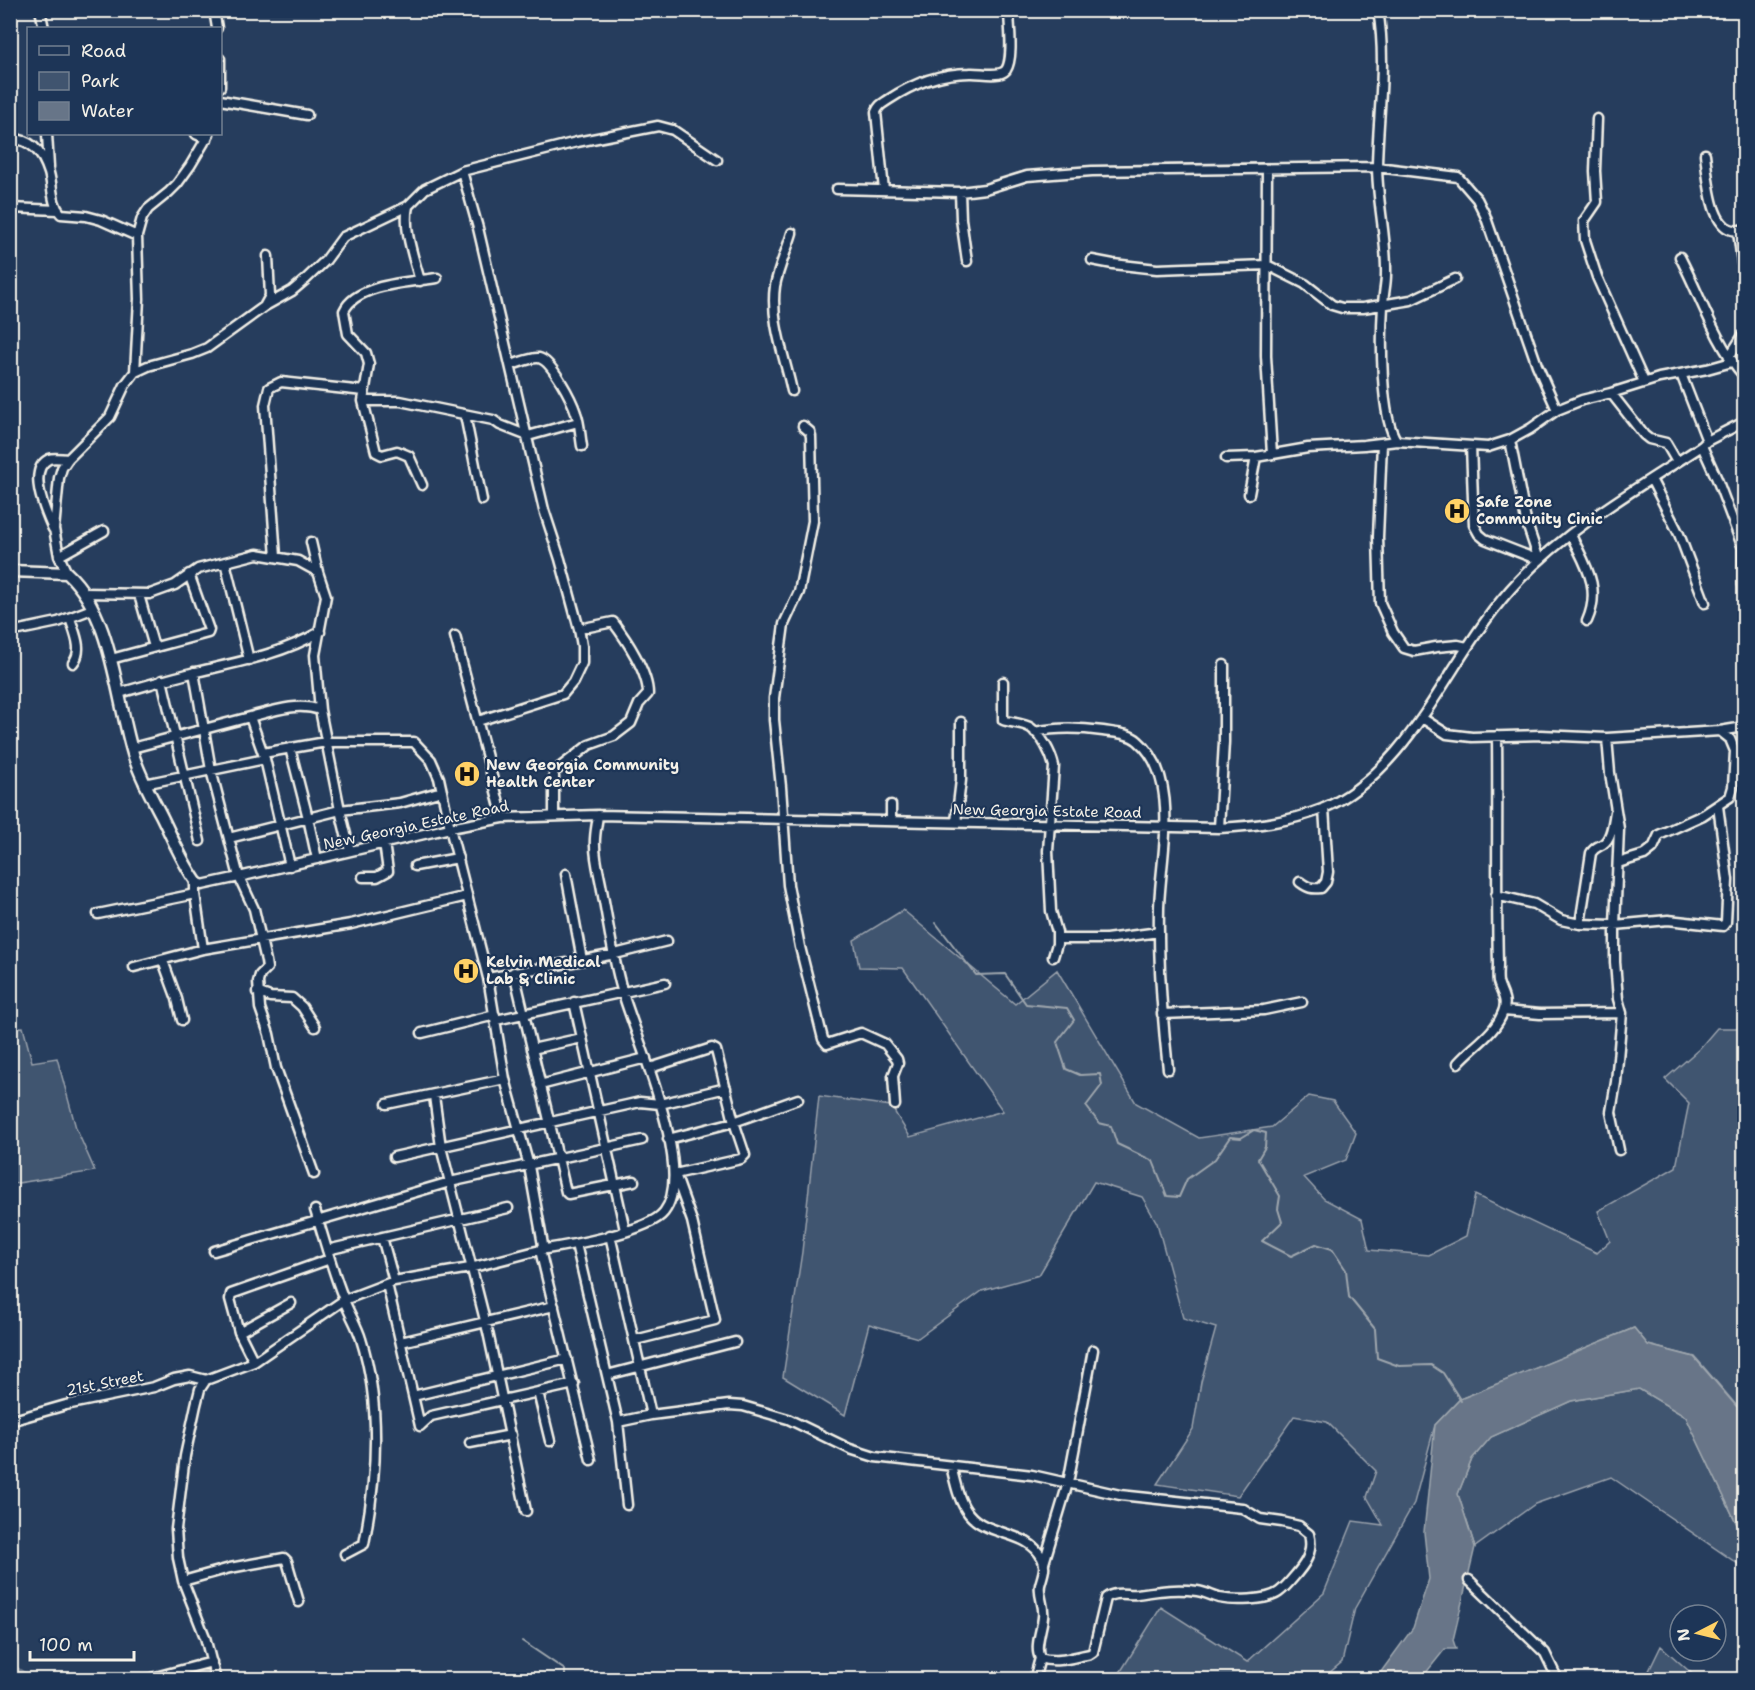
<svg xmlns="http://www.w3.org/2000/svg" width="1755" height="1690" font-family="'Shantell Sans',sans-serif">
  <rect width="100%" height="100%" fill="#263d5d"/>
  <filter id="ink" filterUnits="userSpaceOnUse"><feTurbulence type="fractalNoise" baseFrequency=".0167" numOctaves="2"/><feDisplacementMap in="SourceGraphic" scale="12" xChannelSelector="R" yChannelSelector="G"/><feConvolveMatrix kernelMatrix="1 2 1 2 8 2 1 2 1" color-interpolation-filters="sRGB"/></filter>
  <g filter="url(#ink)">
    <path fill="#40546f" stroke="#9aa2ac" stroke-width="1.5" d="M903 910 1015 1004 1057 970 1136 1103 1199 1138 1272 1127 1309 1096 1333 1101 1356 1133 1346 1160 1304 1177 1324 1199 1362 1219 1369 1250 1429 1255 1466 1236 1475 1195 1597 1253 1610 1241 1598 1211 1676 1167 1689 1103 1665 1079 1699 1049 1717 1028H1744V1411L1737 1406 1695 1357 1648 1345 1634 1328 1460 1399 1435 1425 1414 1503 1355 1608 1342 1662 1322 1679H1116L1161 1607 1247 1662 1324 1593 1353 1521 1383 1525 1367 1497 1376 1471 1327 1422 1294 1416 1238 1496 1157 1484 1193 1429 1201 1382 1216 1328 1183 1318 1157 1223 1142 1197 1094 1182 1039 1275 982 1291 918 1338 869 1324 845 1415 783 1377 802 1252 819 1096 891 1106 910 1137 1003 1111 903 968 859 967 854 940Z
      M23 1027 32 1062 57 1058 76 1128 95 1171 11 1184V1028Z
      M1639 1389 1686 1417 1744 1539V1568L1611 1477 1535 1504 1475 1547 1458 1494 1472 1459 1491 1437 1571 1401Z
      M1661 1646 1698 1679H1645Z"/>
    <path fill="#677588" stroke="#9fa7ae" stroke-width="1.5" d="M1634 1328 1648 1345 1694 1357 1736 1406 1744 1411V1539L1686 1417 1639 1389 1571 1401 1491 1437 1472 1459 1458 1494 1475 1547 1453 1640 1456 1649H1445L1421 1679 1375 1680 1413 1628 1429 1579 1424 1532 1435 1425 1460 1399Z"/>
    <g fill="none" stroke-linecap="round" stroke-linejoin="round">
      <path stroke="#9fa7ae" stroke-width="2" d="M936 923 976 975 1005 974 1026 1004 1067 1008 1074 1020 1057 1042 1066 1069 1080 1075 1100 1074 1102 1085 1086 1106 1099 1123 1111 1126 1117 1144 1153 1161 1167 1196 1179 1197 1187 1179 1215 1159 1230 1137 1241 1138 1254 1130 1266 1133 1265 1147 1258 1159 1280 1196 1278 1209 1282 1222 1262 1241 1291 1256 1316 1244 1332 1249 1346 1270 1349 1297 1375 1329 1377 1358 1399 1366 1431 1365 1443 1373 1461 1401
        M522 1641 565 1670V1680"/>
      <path stroke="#677588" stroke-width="12" d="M10 1669 26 1680"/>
      <g stroke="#f4f1e8" stroke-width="13">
        <path id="minor" d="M40 10 44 28
          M214 10 217 28
          M1378 10C1387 63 1378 113 1377 165 1377 202 1387 238 1386 275 1386 285 1383 296 1383 306 1381 335 1380 419 1397 441
          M220 59V87
          M220 100 307 115
          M1597 119 1595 171 1597 202 1584 221 1585 240 1597 277 1644 382
          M47 134 49 167
          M196 134 207 139
          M10 139C32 138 43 154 49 173 53 187 51 203 61 214L86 216 101 220 137 236
          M1705 154C1708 176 1710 241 1744 229
          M1267 169 1266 356 1272 454
          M462 171 478 228 544 510 560 559 579 629 582 646V663L573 682 563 694 478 721
          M837 189 960 192 985 189 1027 176 1092 171 1377 167 1458 177 1477 199 1485 215 1537 365 1557 410
          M884 190 876 112C879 105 882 104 888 100 912 84 941 73 970 73 980 72 999 78 1006 70 1014 58 1009 25 1009 10
          M960 192 961 219 967 261
          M408 206C403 230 414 258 420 281
          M10 208 58 210
          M1738 231 1744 278
          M1680 257C1701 297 1714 341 1744 376
          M1092 260 1113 264 1157 269 1267 265 1305 284 1332 305 1342 308H1363L1411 300 1455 279
          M265 305 270 296 268 256
          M1729 357 1744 334
          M511 365C519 363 531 357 539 358 552 361 572 400 576 413 580 423 580 435 582 446
          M135 372 148 366 192 354 207 348 265 306 292 291 305 280 326 260 343 237 408 206 425 189 462 171 577 142 658 126 673 130 717 160
          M1681 374 1707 441
          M792 391C785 357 770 322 775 286 778 269 787 250 792 233
          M1611 393 1644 435 1649 439 1666 443 1677 462
          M363 401H400L493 420 500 425 528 436 578 422
          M465 415 482 500
          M803 426 810 432 811 437 813 521 799 592 784 624 774 698V720L781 787 788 885 800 947 823 1039 827 1044 861 1033 885 1044 897 1059 898 1063 893 1076 895 1105
          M1510 440 1526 521 1539 560
          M1382 443 1378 537 1380 603 1393 632 1404 648 1414 651 1436 647 1458 645 1467 647
          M1471 446 1474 525 1479 534 1485 539 1539 560
          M1702 446 1717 479 1743 548V585
          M1226 458 1256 457 1308 448 1364 445 1397 441 1488 447 1510 440 1530 429 1557 410 1582 400 1611 393 1659 378 1707 369 1732 362
          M1651 479 1679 534 1705 603
          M422 485 409 456 397 451 382 455 376 452 363 401 369 364 366 353 348 334 344 311C356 284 410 282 437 278
          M1249 494 1256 457
          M53 529C46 513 26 470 49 459 54 457 62 459 68 459
          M1571 535C1585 565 1602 587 1587 621
          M311 542 318 572 326 596 315 655 320 710 340 810 350 851
          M59 556 104 531
          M276 557 265 405 269 388 281 382 364 391
          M225 562 249 660
          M67 573 59 556 54 529 59 478 62 468 68 459 110 417 125 385 135 372 139 299 137 236 142 218 148 209 169 192 177 184 190 166 209 134
          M83 593 150 594 175 585 198 569 257 554 298 561 318 572
          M139 595 154 647
          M70 618C74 632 84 650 73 663
          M10 632 58 622 92 609
          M455 636 503 818
          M111 659 208 633 209 630 189 574
          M194 672 211 770 239 877 254 909 266 961 267 968 260 975 258 982 260 1008 269 1034 276 1068 314 1174
          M162 680 200 841
          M1003 682V720C1011 723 1024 723 1031 728 1042 736 1051 753 1054 766L1048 851 1051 911 1057 932V944L1053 957
          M119 693C145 686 170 678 196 672 239 662 282 654 320 632
          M250 717C273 711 297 702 320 710
          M1422 718 1447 734 1472 737 1541 735 1607 738 1720 731 1744 727
          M1035 732C1057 727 1081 728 1103 731 1115 733 1129 733 1138 741 1182 778 1160 859 1159 908 1158 962 1162 1015 1168 1069
          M1607 738 1610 773 1619 829 1615 925V962L1618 999 1622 1013 1616 1082 1611 1112 1619 1150
          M132 748 250 717 265 759 290 866
          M290 748 308 818 317 859
          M144 784 265 759
          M891 805V820
          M554 815V772L589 745 614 736 631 723 639 704 648 694C648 672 626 639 613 622L579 629
          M956 822 961 780V722
          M1219 828 1224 742V665
          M229 838 340 810 400 803 442 791
          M1618 863 1644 855 1653 848 1659 835 1703 815 1730 797 1733 787 1735 751 1730 739 1720 731
          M415 866 458 858
          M566 874 582 960
          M363 877H377L388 871 384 843
          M1300 882C1308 888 1312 889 1321 888L1326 882 1328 872 1324 808
          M1496 895 1534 904 1561 920 1580 924 1615 925 1668 920 1723 926 1726 922 1728 880 1718 806
          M98 914 195 894
          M1580 924 1591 853C1595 847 1598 847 1603 844 1612 838 1613 822 1615 812
          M1057 939H1106L1159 932
          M203 949 195 894V880L202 885 239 877 450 828 503 818 598 815 1219 828C1254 826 1289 822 1322 809 1383 783 1420 722 1454 668 1473 638 1494 606 1519 580 1571 526 1639 487 1702 446L1707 441 1744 422
          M163 961 177 999 182 1020
          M134 967 203 949 351 924 467 896
          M514 972 566 1192 568 1194 634 1181
          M488 978 615 954 667 941
          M257 992 270 997 292 998 302 1007 315 1027
          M574 1002 625 1230
          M1504 1011 1540 1014 1622 1013
          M1162 1014 1264 1010 1302 1002
          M496 1020 665 983
          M422 1033 495 1015
          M532 1049 582 1038
          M1458 1063C1473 1046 1495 1034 1503 1012 1508 1000 1501 993 1498 982 1497 976 1498 970 1498 964 1496 888 1498 812 1497 736
          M540 1085 646 1058
          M434 1096 441 1147 488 1332 526 1511
          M387 1104 505 1079
          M668 1139 734 1122 798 1099
          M394 1157 627 1105 640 1102 660 1104 726 1088
          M315 1210C324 1239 332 1269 343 1297 348 1312 357 1325 361 1339 382 1405 377 1477 364 1544L345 1554
          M610 1235 651 1415
          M382 1237 394 1281
          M576 1244 618 1422 627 1505
          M327 1250 508 1208
          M214 1251 450 1182 642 1140
          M387 1284 420 1426
          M239 1332 291 1303
          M635 1340 715 1320 692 1221 675 1174 741 1159 745 1155 734 1122 716 1050 712 1048 650 1068
          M401 1342 554 1306
          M254 1362 239 1332 230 1299 231 1294 330 1259
          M607 1375 735 1342
          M538 1392 550 1441
          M413 1396 567 1359
          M10 1421 66 1405 154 1387 174 1379 190 1376 206 1380
          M618 1422 651 1415 729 1405 743 1406 788 1419 850 1449 875 1457 1032 1475 1120 1495 1242 1508 1260 1519 1282 1522 1299 1526 1309 1534C1313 1549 1308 1560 1298 1572 1292 1579 1286 1587 1279 1592 1267 1601 1233 1601 1219 1598 1212 1596 1205 1592 1197 1591 1176 1588 1158 1591 1137 1594 1126 1595 1115 1591 1106 1598L1093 1652 1090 1654C1074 1657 1056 1664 1040 1658
          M420 1426 431 1416 574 1384
          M470 1443 511 1435
          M591 1460 540 1250C566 1246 649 1232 664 1212 697 1170 635 1037 622 990 613 959 609 927 603 896 601 880 595 862 595 846 594 836 597 825 598 815
          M951 1466C955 1481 958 1501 969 1514 988 1537 1028 1530 1042 1558 1047 1567 1042 1576 1040 1585 1038 1596 1045 1606 1043 1617 1042 1629 1034 1647 1040 1658L1034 1680
          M1044 1563 1068 1483 1093 1350
          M1469 1580 1545 1653 1558 1680
          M183 1581 230 1568 284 1558 287 1561 299 1602
          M144 1680 212 1662
          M216 1680 205 1637 183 1581 178 1558 176 1529 185 1456 196 1405 200 1389 206 1380 254 1362 344 1300 394 1281 470 1268 540 1250 543 1245 529 1166 505 1079 488 978 450 828 439 778 431 760 414 742H326L263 753"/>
      </g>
      <g stroke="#f4f1e8" stroke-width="15">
        <path id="tertiary" d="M10 571 67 573C113 615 116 700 134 757 141 778 151 796 161 815 172 837 181 860 195 880"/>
      </g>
      <use href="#minor" stroke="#1d3557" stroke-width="8"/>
      <use href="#tertiary" stroke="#1d3557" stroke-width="10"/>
    </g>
  </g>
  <defs>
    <g id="hospital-disc" transform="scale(1.35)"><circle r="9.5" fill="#ffd166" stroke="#1d3557"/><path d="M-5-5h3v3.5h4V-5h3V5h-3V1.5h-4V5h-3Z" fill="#111"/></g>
  </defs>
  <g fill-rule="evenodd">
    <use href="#hospital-disc" x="1457" y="511"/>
    <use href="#hospital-disc" x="467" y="774"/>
    <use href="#hospital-disc" x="466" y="971"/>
  </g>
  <g text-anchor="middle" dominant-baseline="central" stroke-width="4.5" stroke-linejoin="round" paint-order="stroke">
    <g font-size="15" font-weight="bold" fill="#f4f1e8" stroke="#1d3557" text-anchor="start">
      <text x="1476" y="502">Safe Zone<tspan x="1476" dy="17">Community Cinic</tspan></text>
      <text x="486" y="765">New Georgia Community<tspan x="486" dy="17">Health Center</tspan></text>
      <text x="486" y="962">Kelvin Medical<tspan x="486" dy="17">Lab &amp; Clinic</tspan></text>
    </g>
    <g font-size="15" fill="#f4f1e8" stroke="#1d3557">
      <text transform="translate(1047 811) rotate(1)">New Georgia Estate Road</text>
      <text transform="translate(416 825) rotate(-12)">New Georgia Estate Road</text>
      <text transform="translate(105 1383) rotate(-11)">21st Street</text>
    </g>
  </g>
  <rect width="1755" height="1690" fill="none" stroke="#1d3557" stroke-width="36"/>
  <rect x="18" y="18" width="1719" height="1654" fill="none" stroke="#f4f1e8" stroke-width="2" filter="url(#ink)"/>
  <rect x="27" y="27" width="195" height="108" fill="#1d3557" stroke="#738091" stroke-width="1.5"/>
  <rect x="39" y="46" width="30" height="9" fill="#1d3557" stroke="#738091" stroke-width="1.5"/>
  <text x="81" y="57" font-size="18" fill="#f4f1e8">Road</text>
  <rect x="39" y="72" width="30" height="18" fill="#40546f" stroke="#738091" stroke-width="1.5"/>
  <text x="81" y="87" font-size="18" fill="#f4f1e8">Park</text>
  <rect x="39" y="102" width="30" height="18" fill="#677588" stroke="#738091" stroke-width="1.5"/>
  <text x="81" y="117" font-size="18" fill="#f4f1e8">Water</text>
  <g transform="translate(1698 1633) rotate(263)"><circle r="28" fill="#1d3557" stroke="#738091" stroke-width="1.5"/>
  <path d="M0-4.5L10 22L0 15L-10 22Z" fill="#ffd166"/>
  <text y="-9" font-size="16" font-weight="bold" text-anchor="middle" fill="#f4f1e8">N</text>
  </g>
  <path d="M30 1651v9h104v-9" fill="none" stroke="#f4f1e8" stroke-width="3"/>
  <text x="39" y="1651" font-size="18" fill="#f4f1e8" stroke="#1d3557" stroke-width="4.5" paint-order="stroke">100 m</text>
</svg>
